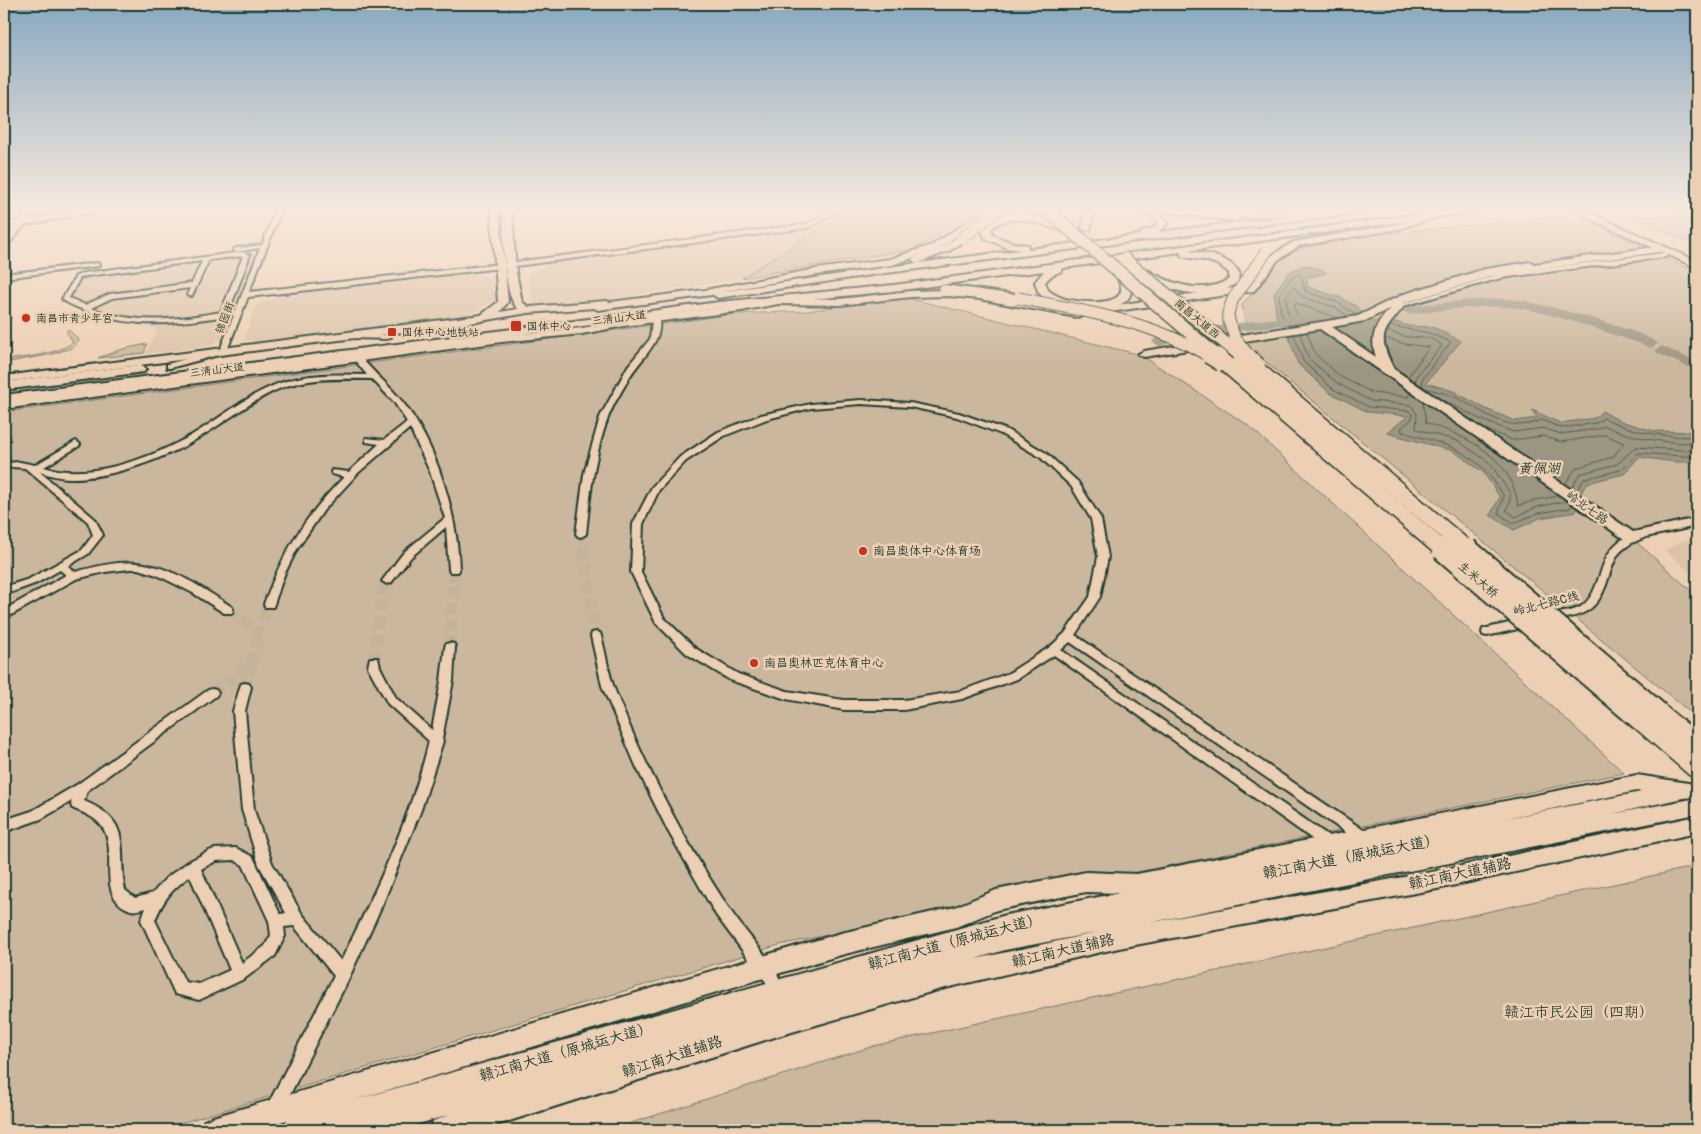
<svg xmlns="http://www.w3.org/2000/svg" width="1701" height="1134" font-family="Pangolin,'LXGW WenKai TC',sans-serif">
  <rect width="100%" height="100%" fill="#edcfb3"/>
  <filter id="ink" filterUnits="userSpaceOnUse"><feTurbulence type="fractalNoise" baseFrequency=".02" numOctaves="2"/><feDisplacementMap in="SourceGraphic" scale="10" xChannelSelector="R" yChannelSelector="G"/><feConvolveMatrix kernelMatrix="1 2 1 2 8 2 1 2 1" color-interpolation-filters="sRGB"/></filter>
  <g filter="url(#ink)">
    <path fill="#dcc3a8" d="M819 229 742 278 565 306 533 302 528 274 551 263Z
      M245 252 258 254 223 338 207 346 145 354 156 333V328L120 321 83 311 60 299 80 269 90 270Z
      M470 273 491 278 496 299 462 318 260 343 244 339 256 305 281 296Z
      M1697 538V579L1665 550 1682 541Z"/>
    <path fill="#cbb79e" stroke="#757a69" d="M856 209H978L915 249 742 278 819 229Z
      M1670 209H1697V246L1633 217 1680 216Z
      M1560 216 1585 226 1597 225 1697 273V522L1642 533 1632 538 1697 596V718L1250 349 1242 305 1284 254 1353 237Z
      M903 297 1141 355 1249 426 1624 773 779 945 157 1130H4V412L736 314 807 311Z
      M69 330 79 340 74 347 53 354 4 363V360C22 358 59 354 73 342L66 331Z
      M147 344 144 353 98 358 123 349Z
      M1697 866V1130H609L877 1045Z"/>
    <path fill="#9b9581" stroke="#697262" d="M1304 265 1321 269 1327 273 1306 278 1308 287 1339 297 1354 305 1374 322 1383 318 1408 326 1433 327 1461 341 1426 383 1453 391 1486 409 1515 421 1537 418 1532 410 1560 423 1595 418 1602 411 1620 421 1654 431 1697 432V462H1675L1639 457 1624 474 1587 483 1578 498 1576 512 1540 518 1514 530 1490 515 1500 497 1483 472 1453 451 1387 433 1408 416 1368 412 1330 393 1298 364 1288 335 1276 315 1274 293 1289 272Z"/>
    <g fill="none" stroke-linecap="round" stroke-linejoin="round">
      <path stroke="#516053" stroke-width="1" d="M1304 324 1294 309 1295 303 1338 318
        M1296 325 1287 311 1286 297 1294 287 1302 297 1335 307 1348 316
        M1289 326 1281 313 1279 295 1292 277 1298 274 1301 275 1305 291 1337 302 1356 315
        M1391 326 1429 333 1451 342 1422 379 1423 387C1433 391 1443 392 1453 396 1484 410 1505 435 1542 420L1561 428 1596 423 1604 418C1635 433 1663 437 1697 437
        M1387 331 1407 337 1430 338 1441 344V347L1417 375 1415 382
        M1307 332 1315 354 1341 377 1373 393 1408 397 1410 393
        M1300 333 1308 358 1337 383 1371 401 1411 405 1417 414 1416 429 1458 441 1490 463 1510 493V501L1506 510 1516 517 1537 507 1566 501
        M1294 334 1303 361 1333 389 1369 407 1409 411 1412 414V419L1401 428 1402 432C1450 445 1477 451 1504 496L1498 513 1513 523 1539 513 1570 508 1572 505
        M1385 338 1404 344 1429 347 1408 377
        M1440 399 1482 420 1513 432 1543 428 1561 434 1597 429 1605 426C1635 439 1664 443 1697 443
        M1425 403 1423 405 1426 423C1468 437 1512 456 1518 506L1535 500 1559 496
        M1483 428 1512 440 1543 436 1561 442 1605 435 1624 443 1613 457 1576 468 1565 484
        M1571 488 1580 474 1617 464 1636 447 1697 451
        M1576 492 1584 479 1621 470 1638 453 1697 457"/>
      <path fill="#9b9581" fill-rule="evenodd" d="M1471 300C1486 300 1503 298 1518 300 1539 303 1648 331 1658 344L1651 348 1636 342C1598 330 1559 315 1519 308 1488 303 1440 311 1408 314L1402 310 1408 306Z
        M1305 314 1310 315 1312 318 1310 321 1183 339 1159 346 1152 342 1154 339 1181 331Z
        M1662 346 1697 362V371L1657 353 1655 350Z"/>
      <path stroke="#c4b29a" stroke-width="9" stroke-dasharray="9 4.5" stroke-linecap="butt" d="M581 534 583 551"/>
      <path stroke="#c4b29a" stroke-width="11" stroke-dasharray="11 5.5" stroke-linecap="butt" d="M583 549 596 636
        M228 610 259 632 269 604
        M450 647 454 570
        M374 661 382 593 387 581
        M252 663 259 632
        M212 693 252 663 245 687"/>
      <g stroke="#1f3d34" stroke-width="4">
        <path id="street" d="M276 209H282L249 292 500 264 807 224 835 209H842L808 228 500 268 248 297 226 353 170 368H167V364L220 350 234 315C182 322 140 331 89 312 80 308 69 305 62 299L76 276 84 273 242 252 250 255 229 311 236 310 260 248 236 252 233 250 236 248 262 245ZM243 256 221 312C175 320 136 325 91 308L112 298 190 288 187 295 192 296 209 260ZM202 261 192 283 110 294 85 305 69 298 80 278 87 276Z
          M1667 249 1670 251 1667 256 1665 257 1501 278 1400 307 1395 306 1500 274 1663 253Z
          M1531 262 1533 263V265L1488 272 1405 297 1397 303 1392 302 1401 295 1485 269Z
          M97 263 99 264V266L4 278V274Z
          M652 312H656C669 338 641 357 629 378 622 391 613 404 608 418 594 456 590 495 586 534L581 537 578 536 576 534 584 474 600 417 628 366 650 339 652 320Z
          M350 334 387 335 391 337 387 339 353 338H350Z
          M350 351H356C369 369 386 382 400 399 436 441 458 515 459 570L458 572H450L449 570 446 527 411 557 391 583 387 584 382 581 404 552 445 518 430 472 410 428 358 473 324 510 297 549 284 575 273 607H265L264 604C283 552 305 516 344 477L332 474 331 472 332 470 349 472 379 444 366 442V438L384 440 407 422 394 402 372 379C342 379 310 377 281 388 252 400 227 421 200 437 168 458 109 479 70 478 60 478 50 475 40 472L95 519 103 535 88 554 68 566 75 572C95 567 116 561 137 563 171 566 204 589 232 607L233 610 232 613H224L193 593 157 575 138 569H130L105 572 76 579 4 619V610L66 575 60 570 37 583 4 595V587L29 579 82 550 93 535 88 522 25 468 12 467 4 469V463L20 462 35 465 76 441 80 444 79 446 44 467C90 481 152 458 192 435 221 418 246 396 277 384 306 373 337 374 367 375L349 353Z
          M861 400 910 403 959 413 1007 430 1046 453 1078 482 1101 519 1108 557 1100 597 1075 635 1371 835 1373 839 1371 843 1366 845 1361 843 1070 642 1061 650 1336 841 1338 845 1336 849 1331 851 1326 849 1054 655 1017 679 962 699 904 710H844L786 699 730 680 687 654 656 623 631 572 633 524 652 487 680 457 718 432 761 415 811 404ZM861 404 910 407 957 417 1001 434 1040 457 1071 486 1091 519 1098 557 1090 597 1065 633 1050 647 1009 673 961 691 904 700H844L787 691 738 674 695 648 664 618 641 572 643 524 659 490 686 461 724 436 767 419 811 408Z
          M1632 535 1637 538C1631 545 1622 548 1617 556 1612 565 1609 576 1606 585 1594 617 1577 615 1548 622L1544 621 1543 618 1544 615C1556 612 1572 613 1582 606 1605 589 1596 546 1632 535Z
          M1527 619 1531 620 1532 623 1531 626 1487 636 1483 635 1482 632 1483 629 1487 628Z
          M596 632 600 633 601 636C606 653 608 671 614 688 643 763 682 837 726 904 745 934 773 959 786 992L783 997 778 1000 773 997 768 985 716 915 668 831 636 766 602 686 591 636 592 633Z
          M450 643 454 644 455 647 453 681 442 739 443 741 421 810 383 903 348 980 272 1130H255L334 976 294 926 284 927 285 936 275 956 244 979 199 1000 175 994 141 920 146 908C136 911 133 912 124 907 98 891 117 853 104 830 98 818 84 813 72 808L71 804 72 801 41 819 4 832V820L32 811 78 784 208 690 212 689 216 690 218 693 216 696 87 791 84 801C135 822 117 849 125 890L135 898 153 893 166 878 188 862 209 851 214 849 236 848 253 857 280 914 286 913 259 865 242 810 233 711 241 684 245 683 249 684 251 687 245 711 254 810 272 863 302 914 341 961C376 891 411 818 429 741L388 704 368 667 370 658H378L380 667 396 698 432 730 441 681 445 647 446 644ZM234 860 243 865 269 921 271 935 265 946 242 963 201 869 216 861ZM190 876 230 970 199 984 185 982 155 920C164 899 172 889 190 876Z"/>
      </g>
      <g stroke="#1f3d34" stroke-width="4">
        <path id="secondary" d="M4 209H10L4 214Z
          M29 209H37L30 219 83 209H99L95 212 25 225 7 246 4 247V238L13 227 4 229V223L19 221Z
          M491 209H499L508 302 500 312 518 309C502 294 503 231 504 209H512L516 272 522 302 529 307 606 301 610 302 705 290 816 269 890 259 932 245 976 216 1038 209H1062L1058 212 981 220 938 249 892 265 816 275 724 291 719 294 598 310 594 308 528 313 459 325 4 382V376L481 315 498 302Z
          M1179 209 1254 211 1330 209C1318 219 1191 219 1179 209Z
          M1438 211 1442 214 1441 216 1399 229 1299 246 1278 260 1254 291 1076 317 979 299 949 296 911 297 840 305 778 304 741 311 624 326 582 334 502 342 4 409V401L502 336 582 328 624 320 741 305 778 298 840 299 911 291 949 290 979 293 1076 311 1247 286 1271 256 1293 242 1398 224Z
          M1662 246 1667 249 1665 251 1492 276 1403 303 1405 305C1383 333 1376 334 1394 369L1633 532 1697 518V526L1646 537 1632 543 1627 541 1320 329 1144 357 1138 354 1144 351 1358 316 1391 300 1491 270ZM1391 308C1376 323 1369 337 1376 357L1332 327 1365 321Z
          M1637 775 1688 783 1695 785 1697 792 1695 797 1683 798 1612 814 1697 798V814L1147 923 1437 871 1697 816V833L1437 889 1119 948 941 989 778 1036 481 1130H430L433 1121 449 1115 398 1130H345V1128L336 1130H282L287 1120 254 1130H200L204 1121 213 1117 841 933 955 907 996 890 1086 872 1137 874ZM1637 791 1641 792 1502 819ZM1086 892 1119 893 1006 915 351 1101 841 955 956 927 997 910ZM1099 932 975 959 1005 950Z"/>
      </g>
      <g stroke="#1f3d34" stroke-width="4">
        <path id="primary" d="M1091 209H1102L1094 215 1090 230H1084L1082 228 1085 214Z
          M1135 209C1149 209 1159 211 1168 223L1159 232 1348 209H1372L1367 212 878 274 718 298 713 295 718 292 917 263 912 260 913 258 941 247 962 235 967 238 965 240 949 251 918 263 1021 250 1007 248 985 238 981 228C998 207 1029 215 1052 221 1060 223 1071 225 1077 231L1072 234C1048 228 1013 208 991 229L994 236 1013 243 1028 245V249L1140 235 1141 232 1154 228 1158 223 1155 218 1136 211Z
          M1156 209H1182L1236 215 1241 218 1236 221 1161 212Z
          M1458 209H1481L1476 212 1187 251C1206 253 1227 256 1239 272L1238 282C1230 288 1222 292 1213 293 1192 297 1149 286 1135 270L1136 268C1143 266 1148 270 1154 274 1178 286 1205 294 1229 279V273C1216 259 1198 260 1181 256V252L1063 268 1062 271 1052 275 1045 282 1048 290C1053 294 1059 297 1065 299 1077 302 1117 307 1121 291 1122 283 1115 275 1112 269L1113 267H1121C1125 273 1131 280 1131 288 1134 320 1053 310 1039 293 1037 290 1036 285 1035 282L1044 271 894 291 719 308 4 403V395L719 302 894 285Z
          M1569 209H1581L1697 261V268Z
          M944 285 1018 295 1024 298 1018 301 940 290 939 288 940 286Z
          M140 365 146 369 144 372 4 390V382Z"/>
      </g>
      <g stroke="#1f3d34" stroke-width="3">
        <path id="highway" d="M1658 704 1666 707 1697 732V778L1689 775 1633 726 1630 720 1633 714 1641 711 1647 713 1650 707Z"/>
      </g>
      <use href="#street" fill="#edcfb3" fill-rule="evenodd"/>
      <use href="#secondary" fill="#edcfb3" fill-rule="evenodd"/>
      <use href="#primary" fill="#edcfb3" fill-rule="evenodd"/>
      <use href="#highway" fill="#edcfb3" fill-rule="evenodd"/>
      <g stroke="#1f3d34" stroke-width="13" stroke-linecap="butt">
        <path id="primary-bridge-far1" d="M962 238 999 209
          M1018 298C1084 311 1152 321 1210 357
          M1250 357 1235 338 1229 321 1228 313 1233 299 1266 252"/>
      </g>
      <g stroke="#1f3d34" stroke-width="17" stroke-linecap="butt">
        <path id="primary-bridge" d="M1208 356 1221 364
          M1249 356 1258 365"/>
      </g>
      <g stroke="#1f3d34" stroke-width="15" stroke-linecap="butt">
        <path id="highway-bridge-far2" d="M1046 209 1218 357
          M1124 259 1242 357"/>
      </g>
      <g stroke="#1f3d34" stroke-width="19" stroke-linecap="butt">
        <path id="highway-bridge-far1" d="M1217 356 1444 551
          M1241 356 1469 551"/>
      </g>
      <g stroke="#1f3d34" stroke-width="25" stroke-linecap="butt">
        <path id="highway-bridge" d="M1442 549 1641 720
          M1467 549 1658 713"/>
      </g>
      <use href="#primary-bridge-far1" stroke="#edcfb3" stroke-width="11"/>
      <use href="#primary-bridge" stroke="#edcfb3" stroke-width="14"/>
      <use href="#highway-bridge-far2" stroke="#edcfb3" stroke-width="12"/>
      <use href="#highway-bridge-far1" stroke="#edcfb3" stroke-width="16"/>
      <use href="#highway-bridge" stroke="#edcfb3" stroke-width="21"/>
    </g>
  </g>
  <linearGradient id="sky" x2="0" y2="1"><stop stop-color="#89a8bf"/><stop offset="0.57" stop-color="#f7e9dd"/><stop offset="1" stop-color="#f7e9dd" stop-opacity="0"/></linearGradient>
  <rect width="1701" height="367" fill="url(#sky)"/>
  <g fill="#c8321e" stroke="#edcfb3" stroke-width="2">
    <circle cx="26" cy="318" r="5"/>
    <rect x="510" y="320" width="12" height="12" rx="2.5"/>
    <rect x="387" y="327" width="10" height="10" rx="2.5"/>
    <circle cx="863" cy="551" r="5"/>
    <circle cx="754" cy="663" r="5"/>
  </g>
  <g text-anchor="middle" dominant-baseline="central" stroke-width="5" stroke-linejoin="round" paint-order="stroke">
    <g font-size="11" fill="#1f3d34" stroke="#edcfb3" text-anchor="start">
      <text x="36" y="318">南昌市青少年宫</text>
      <text x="527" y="326">国体中心</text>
      <text x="402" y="332">国体中心地铁站</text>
    </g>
    <g font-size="11" fill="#1f3d34" stroke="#edcfb3">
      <text transform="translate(225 318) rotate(-69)">锦园街</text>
      <text transform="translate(619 318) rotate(-7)">三清山大道</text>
      <text transform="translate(1197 319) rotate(40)">南昌大道西</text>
      <text transform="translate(217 370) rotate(-7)">三清山大道</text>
    </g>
    <g font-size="12" fill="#1f3d34" stroke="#edcfb3">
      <text transform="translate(1587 508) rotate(35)">岭北七路</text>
      <text transform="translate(1478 580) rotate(41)">生米大桥</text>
      <text transform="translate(1546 604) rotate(-14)">岭北七路C线</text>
    </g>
    <g font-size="12" fill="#1f3d34" stroke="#edcfb3" text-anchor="start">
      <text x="873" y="551">南昌奥体中心体育场</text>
      <text x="764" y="663">南昌奥林匹克体育中心</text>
    </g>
    <g font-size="14" font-style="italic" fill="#2b463c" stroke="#edcfb3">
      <text x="1539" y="468">黄佩湖</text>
    </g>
    <g font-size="15" fill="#1f3d34" stroke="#edcfb3">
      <text transform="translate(1351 857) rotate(-11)">赣江南大道（原城运大道）</text>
      <text transform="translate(1460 874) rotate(-12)">赣江南大道辅路</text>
      <text transform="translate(955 942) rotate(-15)">赣江南大道（原城运大道）</text>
      <text transform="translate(1063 951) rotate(-13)">赣江南大道辅路</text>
      <text transform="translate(566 1052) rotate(-16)">赣江南大道（原城运大道）</text>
      <text transform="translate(672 1057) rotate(-18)">赣江南大道辅路</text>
    </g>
    <g font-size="15" fill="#30493f" stroke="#edcfb3">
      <text x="1579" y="1012">赣江市民公园（四期）</text>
    </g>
  </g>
  <rect width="1701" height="1134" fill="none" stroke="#edcfb3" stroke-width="20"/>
  <rect x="10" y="10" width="1681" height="1114" fill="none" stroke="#1f3d34" stroke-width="2" filter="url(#ink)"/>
</svg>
